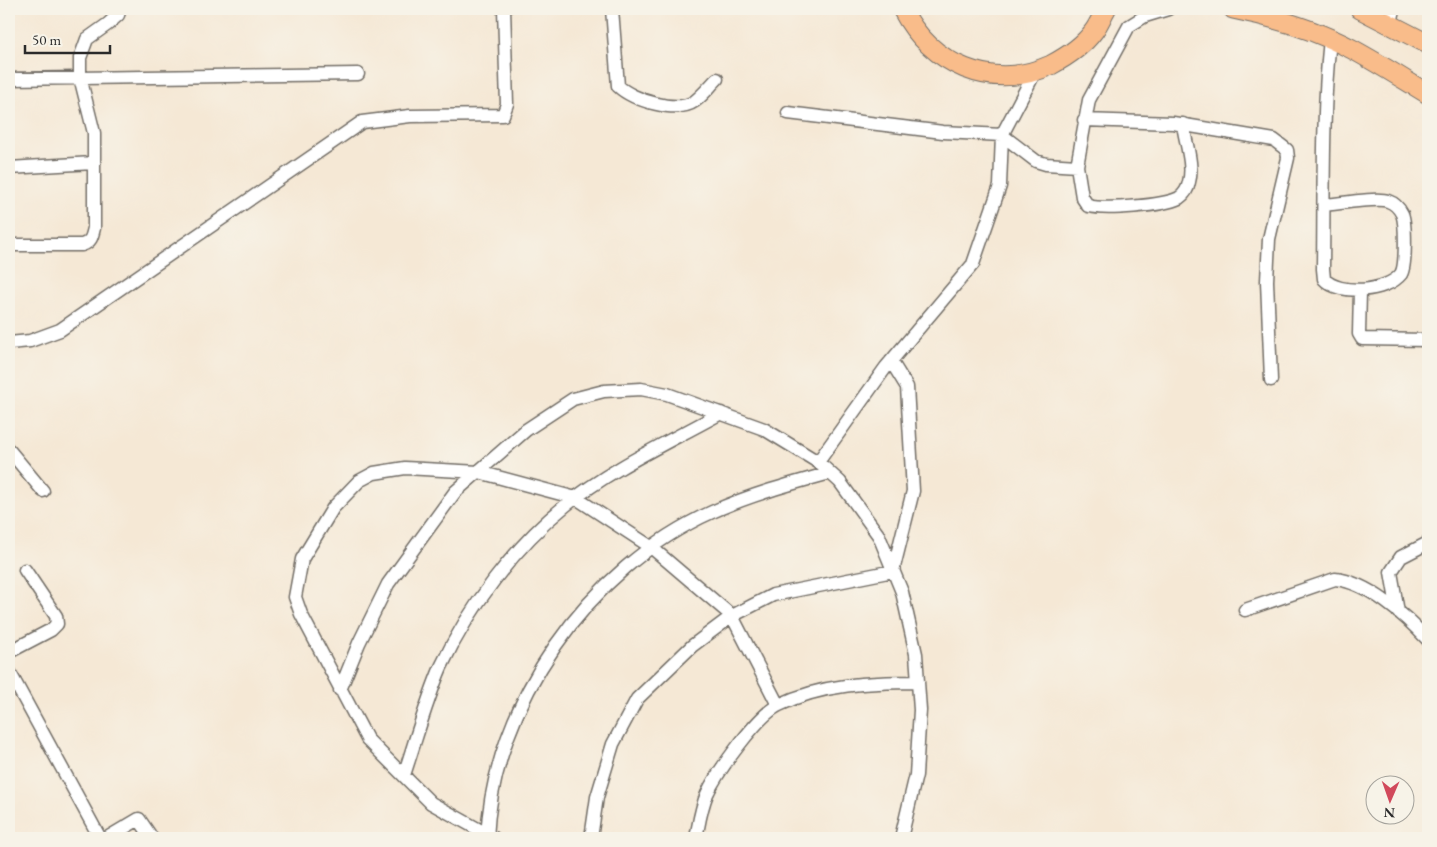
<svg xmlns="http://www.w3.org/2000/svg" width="1437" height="847" font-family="'EB Garamond',serif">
  <rect width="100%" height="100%" fill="#f7f3e8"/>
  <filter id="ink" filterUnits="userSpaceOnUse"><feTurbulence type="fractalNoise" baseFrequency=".02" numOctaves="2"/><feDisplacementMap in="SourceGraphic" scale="10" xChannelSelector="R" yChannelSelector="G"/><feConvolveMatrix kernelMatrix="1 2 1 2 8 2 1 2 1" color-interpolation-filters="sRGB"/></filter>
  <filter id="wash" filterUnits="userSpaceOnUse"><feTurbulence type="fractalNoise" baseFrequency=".0096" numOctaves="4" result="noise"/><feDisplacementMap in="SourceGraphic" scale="20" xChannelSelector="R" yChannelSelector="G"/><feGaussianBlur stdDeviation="1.12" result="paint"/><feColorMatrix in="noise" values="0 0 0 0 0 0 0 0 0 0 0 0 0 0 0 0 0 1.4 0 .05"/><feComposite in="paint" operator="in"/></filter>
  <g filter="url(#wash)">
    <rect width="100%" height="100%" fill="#f5e8d5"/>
  </g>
  <g filter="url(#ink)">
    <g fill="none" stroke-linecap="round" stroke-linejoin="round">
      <g stroke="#726d66" stroke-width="15">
        <path id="minor" d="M612 9 618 86C633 100 677 114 695 101 703 95 710 86 717 79
          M1168 9 1145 16 1129 26 1089 100 1077 166 1082 197 1088 206C1106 210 1163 206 1179 198 1185 194 1188 188 1189 182 1194 165 1185 141 1183 124
          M1391 24 1394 9
          M9 79 358 74
          M788 113 943 132 1002 135 1036 161 1046 164 1077 166
          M1084 120 1173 123 1274 140 1287 150 1288 158 1269 239 1267 281 1271 380
          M9 168 93 163
          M1324 205C1338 204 1377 197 1388 201 1394 203 1399 208 1402 214 1406 223 1406 266 1401 274 1387 292 1339 296 1324 279L1323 269C1324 193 1322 115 1330 39
          M9 245H82C91 242 92 237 94 228V133L80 77V58L87 39 108 24 118 15 120 9
          M1360 291 1359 334 1362 339 1428 340
          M9 343 30 341 60 330 362 122 410 116 503 115 507 104 504 9
          M9 450 43 491
          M818 462 886 367 973 264 1000 186 1002 135 1035 72
          M1245 610 1335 579C1368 582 1406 616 1428 640
          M1398 612 1391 572 1401 557 1428 543
          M9 652 51 630 57 624 56 616 25 570
          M9 671 100 838
          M340 690 359 643 388 584 455 492 526 430 573 399 604 391 641 389 667 394 764 429 818 462 840 482 879 536 902 592 916 654 920 710 916 775 901 838
          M404 775C416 739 426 702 441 667 468 609 515 546 565 506 611 468 669 442 721 413
          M107 838 139 819 152 838
          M487 838C493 704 589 567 712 512 750 495 790 484 830 473
          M494 838 431 803 367 739 301 614 295 597 302 559 333 508 359 481 374 473 405 468 479 472 576 498 651 547 732 616 778 705
          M591 838 597 797 613 744 637 699 692 646 732 616 773 595 893 571 913 491 907 387 891 361
          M696 838C699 823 701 808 707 794 717 772 758 715 779 705 822 684 871 682 918 682"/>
      </g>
      <g stroke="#726d66" stroke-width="21">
        <path id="highway" d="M902 9C931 65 991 92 1051 65 1066 57 1082 47 1093 32 1098 26 1102 16 1106 9
          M1233 9C1273 17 1316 30 1352 49 1378 63 1403 79 1428 94
          M1360 9 1428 44"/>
      </g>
      <use href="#minor" stroke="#fff" stroke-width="12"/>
      <use href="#highway" stroke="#f9bc8a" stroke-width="19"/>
    </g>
  </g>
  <rect width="1437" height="847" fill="none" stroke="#f7f3e8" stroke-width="30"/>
  <g transform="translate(1390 800) rotate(182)"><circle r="24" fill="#f7f3e8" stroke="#a5a39c"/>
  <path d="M0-4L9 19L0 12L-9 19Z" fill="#d1495b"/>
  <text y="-8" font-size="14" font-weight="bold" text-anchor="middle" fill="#2b2b2b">N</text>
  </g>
  <path d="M25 45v8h85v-8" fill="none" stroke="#2b2b2b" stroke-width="2.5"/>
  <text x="32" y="45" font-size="15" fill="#2b2b2b" stroke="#f7f3e8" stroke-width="4" paint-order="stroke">50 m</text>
</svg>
